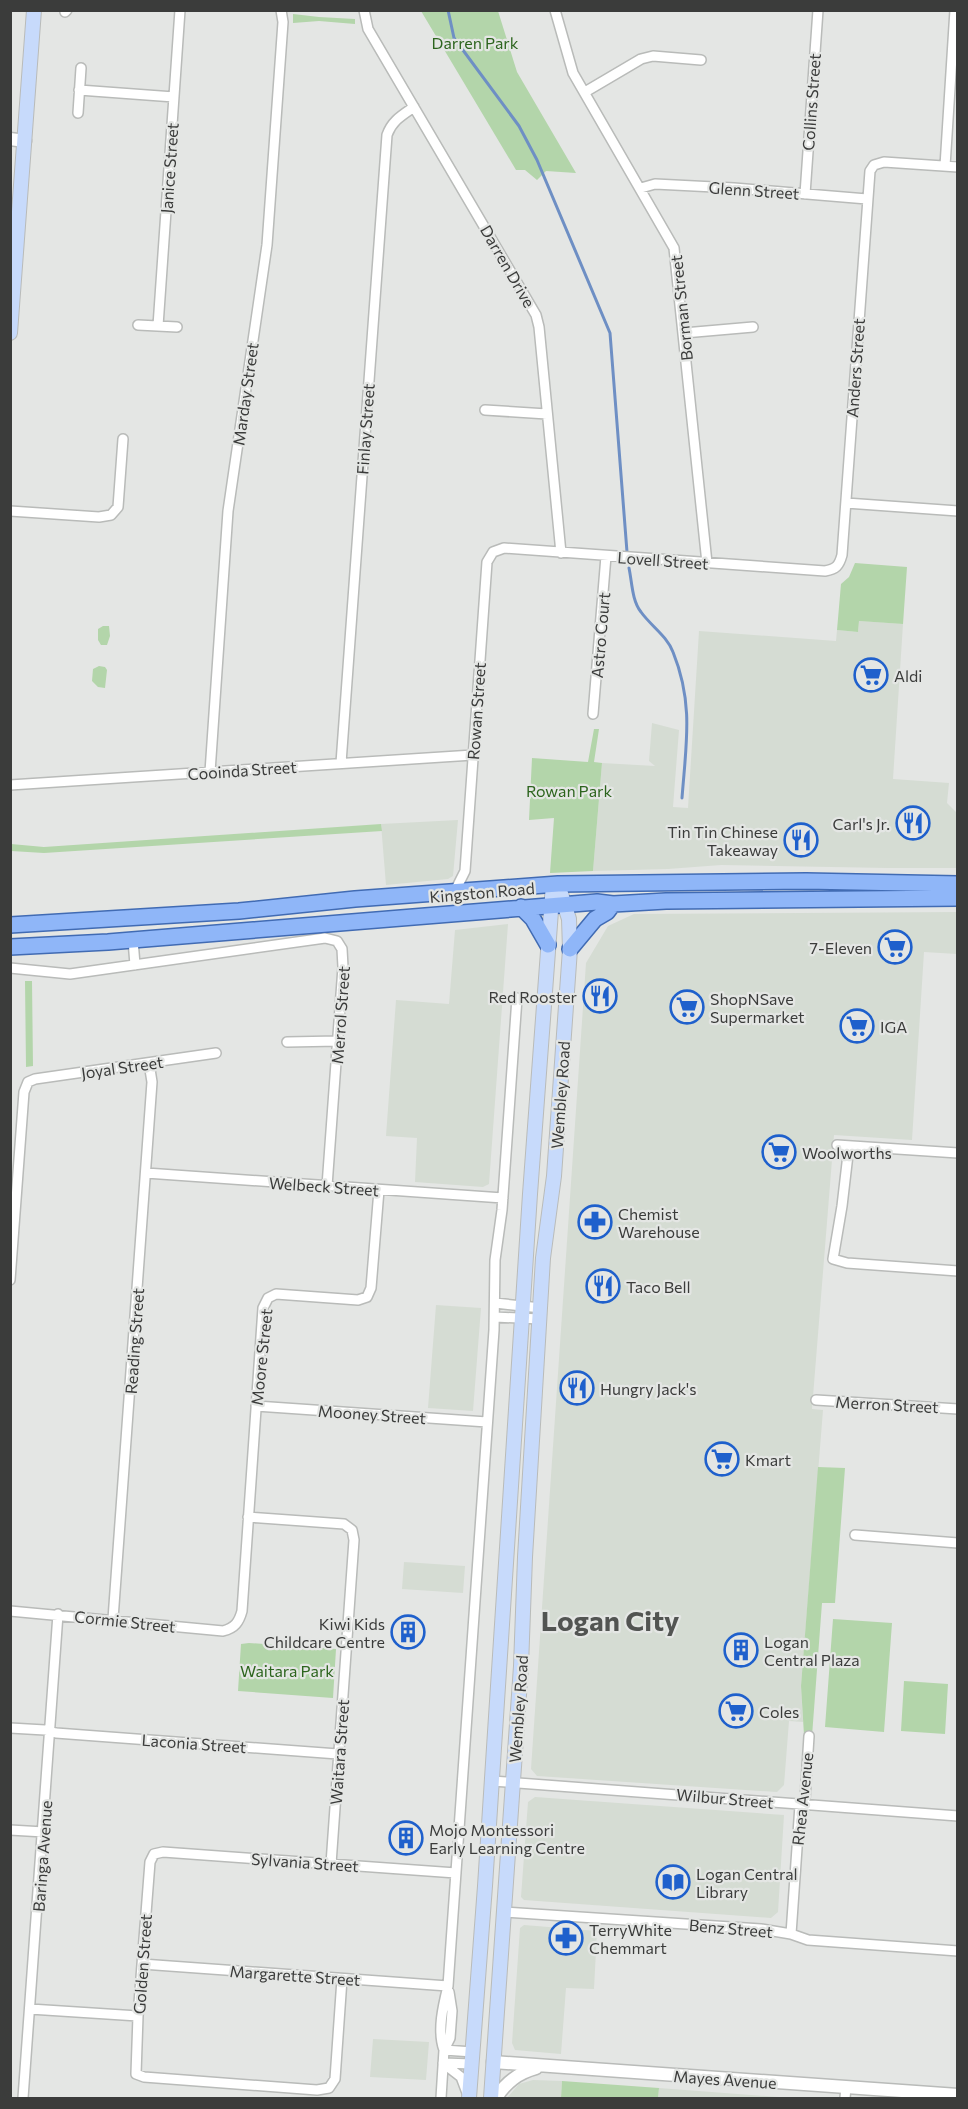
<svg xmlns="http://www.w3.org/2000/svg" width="968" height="2109" font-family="Commissioner,sans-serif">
  <rect width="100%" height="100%" fill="#e4e6e4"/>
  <path fill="#d5dcd3" d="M859 621 903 624 893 779 949 783 947 803 957 813V868H887L721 865 668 869 593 871 602 763 655 766 649 761 652 723 679 730 673 807 688 808 699 631 836 641 837 630 858 632Z
    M458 820 453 876 448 879 386 885 381 824Z
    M957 912V954L924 952 912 1140 834 1135 812 1409 823 1410 801 1686 803 1722 789 1721 784 1785 777 1792 537 1776 531 1769 586 963 608 926 634 914Z
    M508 924 489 1184 483 1187 415 1182 417 1138 386 1136 396 1000 449 1004 455 930Z
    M436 1305 481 1308 473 1411 428 1408Z
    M404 1562 465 1566 463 1593 402 1589Z
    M535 1797 784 1815 778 1912 771 1918 524 1900 521 1897 528 1802Z
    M524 1925 597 1931 594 1989 566 1988 561 2054 515 2050 512 2043 520 1928Z
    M373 2039 429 2042 426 2080 370 2077Z
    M533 2080 562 2081 561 2098H507L519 2084Z
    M659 2088 779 2097V2098H658Z"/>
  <path fill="#b3d5aa" d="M421 11H498L517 72 576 173 546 171 537 180 525 170H516Z
    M293 14 319 17 355 19V24L319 21 293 23Z
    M855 563 907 567 903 624 859 621 858 632 837 630 841 584 849 577Z
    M103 626H109L110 636 107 645H101L98 640V629Z
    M99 666 105 667 107 670 105 688 98 687 92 681 93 669Z
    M594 729H599L594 762 602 763 593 871 550 873 554 818 529 820 532 758 588 762Z
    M381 824 382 831 44 853 11 851V844L44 847Z
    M25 981H32L33 1066 26 1067Z
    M818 1467 845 1468 835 1603H822L812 1736 804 1735 801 1686Z
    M833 1619 892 1623 884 1732 825 1727Z
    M249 1643 336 1649 333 1698 238 1691 241 1644Z
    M904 1681 948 1684 945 1734 901 1731Z
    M562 2081 659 2088 658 2098H561Z"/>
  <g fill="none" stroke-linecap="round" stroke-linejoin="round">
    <path stroke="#6e8fc4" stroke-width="3" d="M448 10 454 38 519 126 537 160 610 333 627 552
      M629 568C632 582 632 601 641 612 651 626 667 636 673 652 694 704 686 744 682 798"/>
    <g stroke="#b9bbb9" stroke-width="12">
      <path id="minor" d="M364 10 368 29 536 315 539 327 561 553
        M555 10 573 73 674 248 707 563
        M65 12 67 10
        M79 90 174 97
        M585 92 641 59 653 56 701 60
        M78 113 81 68
        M945 166 955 10
        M641 188 655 184 734 188 867 199
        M805 194 818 10
        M138 325 177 327
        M158 326 180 10
        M684 333 753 327
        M485 410 547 414
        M846 503 958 511
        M10 511 99 517 111 515 118 507 123 439
        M593 714 606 556
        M341 763 387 135C392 121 401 116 414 107
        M210 772 228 511 267 245 283 22 281 10
        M10 785 473 755
        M455 891 465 871 487 562 493 552 504 548 825 571C836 569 839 566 842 555L870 171 874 165 884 162 958 167
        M133 940 135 965
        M10 968 70 974 325 938 337 941 342 949 343 967 327 1186
        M287 1042 338 1041
        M837 1145 958 1153
        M849 1146 842 1206 833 1259 847 1263 958 1271
        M146 1173 503 1198
        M10 1280 24 1092 28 1082 35 1079 216 1053
        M495 1303 541 1308
        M495 1317 540 1319
        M816 1400 958 1409
        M256 1406 487 1422
        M248 1517 344 1524 352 1530 354 1540 331 1864
        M855 1535 958 1543
        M10 1611 223 1631C235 1628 239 1622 242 1611L263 1308 268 1298 276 1294 358 1300 367 1297 371 1288 379 1190
        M113 1619 152 1082 149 1063
        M10 1728 45 1730 56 1733 338 1754
        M492 1781 958 1816
        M10 1830 44 1832
        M503 1912 761 1929 791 1934 808 1940 958 1951
        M791 1934 800 1805 805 1799 809 1736
        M142 1964 448 1986
        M342 1979 335 2079 329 2088 317 2090 144 2077 136 2074 138 2016 150 1862 154 1854 163 1852 456 1873
        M30 2009 138 2016
        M444 2050C437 2031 443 2006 448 1986L494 1330 495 1260 502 1210 517 998
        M444 2050 473 2052
        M443 2063 461 2077 467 2093
        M444 2063 472 2064
        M23 2098 58 1614
        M441 2098 444 2050 450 2038 452 2011 449 1992
        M845 2098 846 2087"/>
    </g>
    <g stroke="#b9bbb9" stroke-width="15">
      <path id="tertiary" d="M10 139 25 141
        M493 2062 958 2095
        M496 2098C506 2082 518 2073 536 2068"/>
    </g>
    <g stroke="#b9bbb9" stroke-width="16">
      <path id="secondary" d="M10 333 34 10
        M469 2098 485 1886 530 1194 553 884
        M491 2098 521 1666 525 1557 543 1258 554 1176 570 949 569 919 558 884"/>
    </g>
    <g stroke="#416bb3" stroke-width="18">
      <path id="primary" d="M521 907 533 919 548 945
        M10 925 239 911 355 899 558 884 806 881 958 884
        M10 947 108 942 597 902 613 904 666 901 958 898
        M570 949 595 919 607 912 613 904"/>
    </g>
    <use href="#minor" stroke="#fff" stroke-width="9"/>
    <use href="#tertiary" stroke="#fff" stroke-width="12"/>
    <use href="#secondary" stroke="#c7dafb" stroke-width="14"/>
    <use href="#primary" stroke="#8fb6f8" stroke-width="15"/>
  </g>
  <defs>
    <g id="supermarket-ring" transform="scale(1.725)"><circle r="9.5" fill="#e4e6e4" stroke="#1f60cc" stroke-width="1.5"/><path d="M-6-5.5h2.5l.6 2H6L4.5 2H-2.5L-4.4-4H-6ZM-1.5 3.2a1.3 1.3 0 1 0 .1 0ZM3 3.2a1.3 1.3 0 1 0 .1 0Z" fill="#1f60cc"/></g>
    <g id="restaurant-ring" transform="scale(1.725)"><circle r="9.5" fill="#e4e6e4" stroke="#1f60cc" stroke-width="1.5"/><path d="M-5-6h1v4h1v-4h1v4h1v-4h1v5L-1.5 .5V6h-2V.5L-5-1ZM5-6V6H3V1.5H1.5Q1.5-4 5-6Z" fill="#1f60cc"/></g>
    <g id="pharmacy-ring" transform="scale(1.725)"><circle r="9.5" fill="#e4e6e4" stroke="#1f60cc" stroke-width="1.5"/><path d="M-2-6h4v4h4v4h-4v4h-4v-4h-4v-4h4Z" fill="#1f60cc"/></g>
    <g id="building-ring" transform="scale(1.725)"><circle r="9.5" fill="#e4e6e4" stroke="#1f60cc" stroke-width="1.5"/><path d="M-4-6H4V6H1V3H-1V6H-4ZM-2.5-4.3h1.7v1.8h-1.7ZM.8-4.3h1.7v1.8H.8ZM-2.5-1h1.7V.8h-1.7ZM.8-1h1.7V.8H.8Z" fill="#1f60cc"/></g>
    <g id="library-ring" transform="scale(1.725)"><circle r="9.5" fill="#e4e6e4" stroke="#1f60cc" stroke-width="1.5"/><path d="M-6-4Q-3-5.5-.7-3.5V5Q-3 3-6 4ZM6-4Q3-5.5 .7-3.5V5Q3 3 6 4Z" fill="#1f60cc"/></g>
  </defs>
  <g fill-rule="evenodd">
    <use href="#supermarket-ring" x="871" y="675"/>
    <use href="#restaurant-ring" x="913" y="823"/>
    <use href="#restaurant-ring" x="801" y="840"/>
    <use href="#supermarket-ring" x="895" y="947"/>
    <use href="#restaurant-ring" x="600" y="996"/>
    <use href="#supermarket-ring" x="687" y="1007"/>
    <use href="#supermarket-ring" x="857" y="1026"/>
    <use href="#supermarket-ring" x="779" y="1152"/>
    <use href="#pharmacy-ring" x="595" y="1222"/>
    <use href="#restaurant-ring" x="603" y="1286"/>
    <use href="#restaurant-ring" x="577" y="1388"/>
    <use href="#supermarket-ring" x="722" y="1459"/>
    <use href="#building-ring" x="408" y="1632"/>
    <use href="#building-ring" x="741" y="1650"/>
    <use href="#supermarket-ring" x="736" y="1711"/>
    <use href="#building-ring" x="406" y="1838"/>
    <use href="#library-ring" x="673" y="1882"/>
    <use href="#pharmacy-ring" x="566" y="1938"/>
  </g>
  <g text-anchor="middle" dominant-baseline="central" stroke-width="4.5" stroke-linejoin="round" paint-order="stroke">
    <g font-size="16" fill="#2c641d" stroke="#e4e6e4">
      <text x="475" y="42">Darren Park</text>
      <text x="569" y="790">Rowan Park</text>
      <text x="287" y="1670">Waitara Park</text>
    </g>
    <g font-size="16" fill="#3b3c3b" stroke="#e4e6e4">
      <text transform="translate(811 102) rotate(-86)">Collins Street</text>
      <text transform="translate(169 168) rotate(-86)">Janice Street</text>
      <text transform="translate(754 190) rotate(4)">Glenn Street</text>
      <text transform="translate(508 266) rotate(60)">Darren Drive</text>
      <text transform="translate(681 308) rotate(-96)">Borman Street</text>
      <text transform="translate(855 368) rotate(-86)">Anders Street</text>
      <text transform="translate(245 394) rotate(-82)">Marday Street</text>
      <text transform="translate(365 429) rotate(-86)">Finlay Street</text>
      <text transform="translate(663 560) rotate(4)">Lovell Street</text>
      <text transform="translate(600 635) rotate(-85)">Astro Court</text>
      <text transform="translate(476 711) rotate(-86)">Rowan Street</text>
      <text transform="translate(242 770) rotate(-4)">Cooinda Street</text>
      <text transform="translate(482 892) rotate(-5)">Kingston Road</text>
      <text transform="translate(340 1015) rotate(-86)">Merrol Street</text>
      <text transform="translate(122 1067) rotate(-8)">Joyal Street</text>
      <text transform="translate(560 1095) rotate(-86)">Wembley Road</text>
      <text transform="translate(324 1186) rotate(4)">Welbeck Street</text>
      <text transform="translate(134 1341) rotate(-86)">Reading Street</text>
      <text transform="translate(261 1357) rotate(-84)">Moore Street</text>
      <text transform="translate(887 1404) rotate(3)">Merron Street</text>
      <text transform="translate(372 1414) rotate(4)">Mooney Street</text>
      <text transform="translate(125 1621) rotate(6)">Cormie Street</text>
      <text transform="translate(518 1709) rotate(-86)">Wembley Road</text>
      <text transform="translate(194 1743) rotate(4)">Laconia Street</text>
      <text transform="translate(339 1752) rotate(-86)">Waitara Street</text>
      <text transform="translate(725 1798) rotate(5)">Wilbur Street</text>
      <text transform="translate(802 1799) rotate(-84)">Rhea Avenue</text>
      <text transform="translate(42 1856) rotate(-86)">Baringa Avenue</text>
      <text transform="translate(305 1862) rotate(4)">Sylvania Street</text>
      <text transform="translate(731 1928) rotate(5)">Benz Street</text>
      <text transform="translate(142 1964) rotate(-86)">Golden Street</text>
      <text transform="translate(295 1975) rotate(4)">Margarette Street</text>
      <text transform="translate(725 2079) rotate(4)">Mayes Avenue</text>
    </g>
    <g font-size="16" fill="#3b3c3b" stroke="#e4e6e4" text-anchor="start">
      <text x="894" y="675">Aldi</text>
      <text x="890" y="823" text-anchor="end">Carl's Jr.</text>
      <text x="778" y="831" text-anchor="end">Tin Tin Chinese<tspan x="778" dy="18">Takeaway</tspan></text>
      <text x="872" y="947" text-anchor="end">7-Eleven</text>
      <text x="577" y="996" text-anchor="end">Red Rooster</text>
      <text x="710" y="998">ShopNSave<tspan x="710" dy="18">Supermarket</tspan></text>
      <text x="880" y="1026">IGA</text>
      <text x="802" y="1152">Woolworths</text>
      <text x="618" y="1213">Chemist<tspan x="618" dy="18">Warehouse</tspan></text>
      <text x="626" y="1286">Taco Bell</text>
      <text x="600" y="1388">Hungry Jack's</text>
      <text x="745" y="1459">Kmart</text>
      <text x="385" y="1623" text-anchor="end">Kiwi Kids<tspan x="385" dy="18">Childcare Centre</tspan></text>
      <text x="764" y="1641">Logan<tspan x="764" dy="18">Central Plaza</tspan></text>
      <text x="759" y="1711">Coles</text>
      <text x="429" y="1829">Mojo Montessori<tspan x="429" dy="18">Early Learning Centre</tspan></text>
      <text x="696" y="1873">Logan Central<tspan x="696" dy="18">Library</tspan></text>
      <text x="589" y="1929">TerryWhite<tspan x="589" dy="18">Chemmart</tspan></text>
    </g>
    <g font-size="28" font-weight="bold" fill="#525452" stroke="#e4e6e4">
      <text x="610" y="1620">Logan City</text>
    </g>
  </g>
  <rect width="968" height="2109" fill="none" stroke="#3b3c3b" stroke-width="24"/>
</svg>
